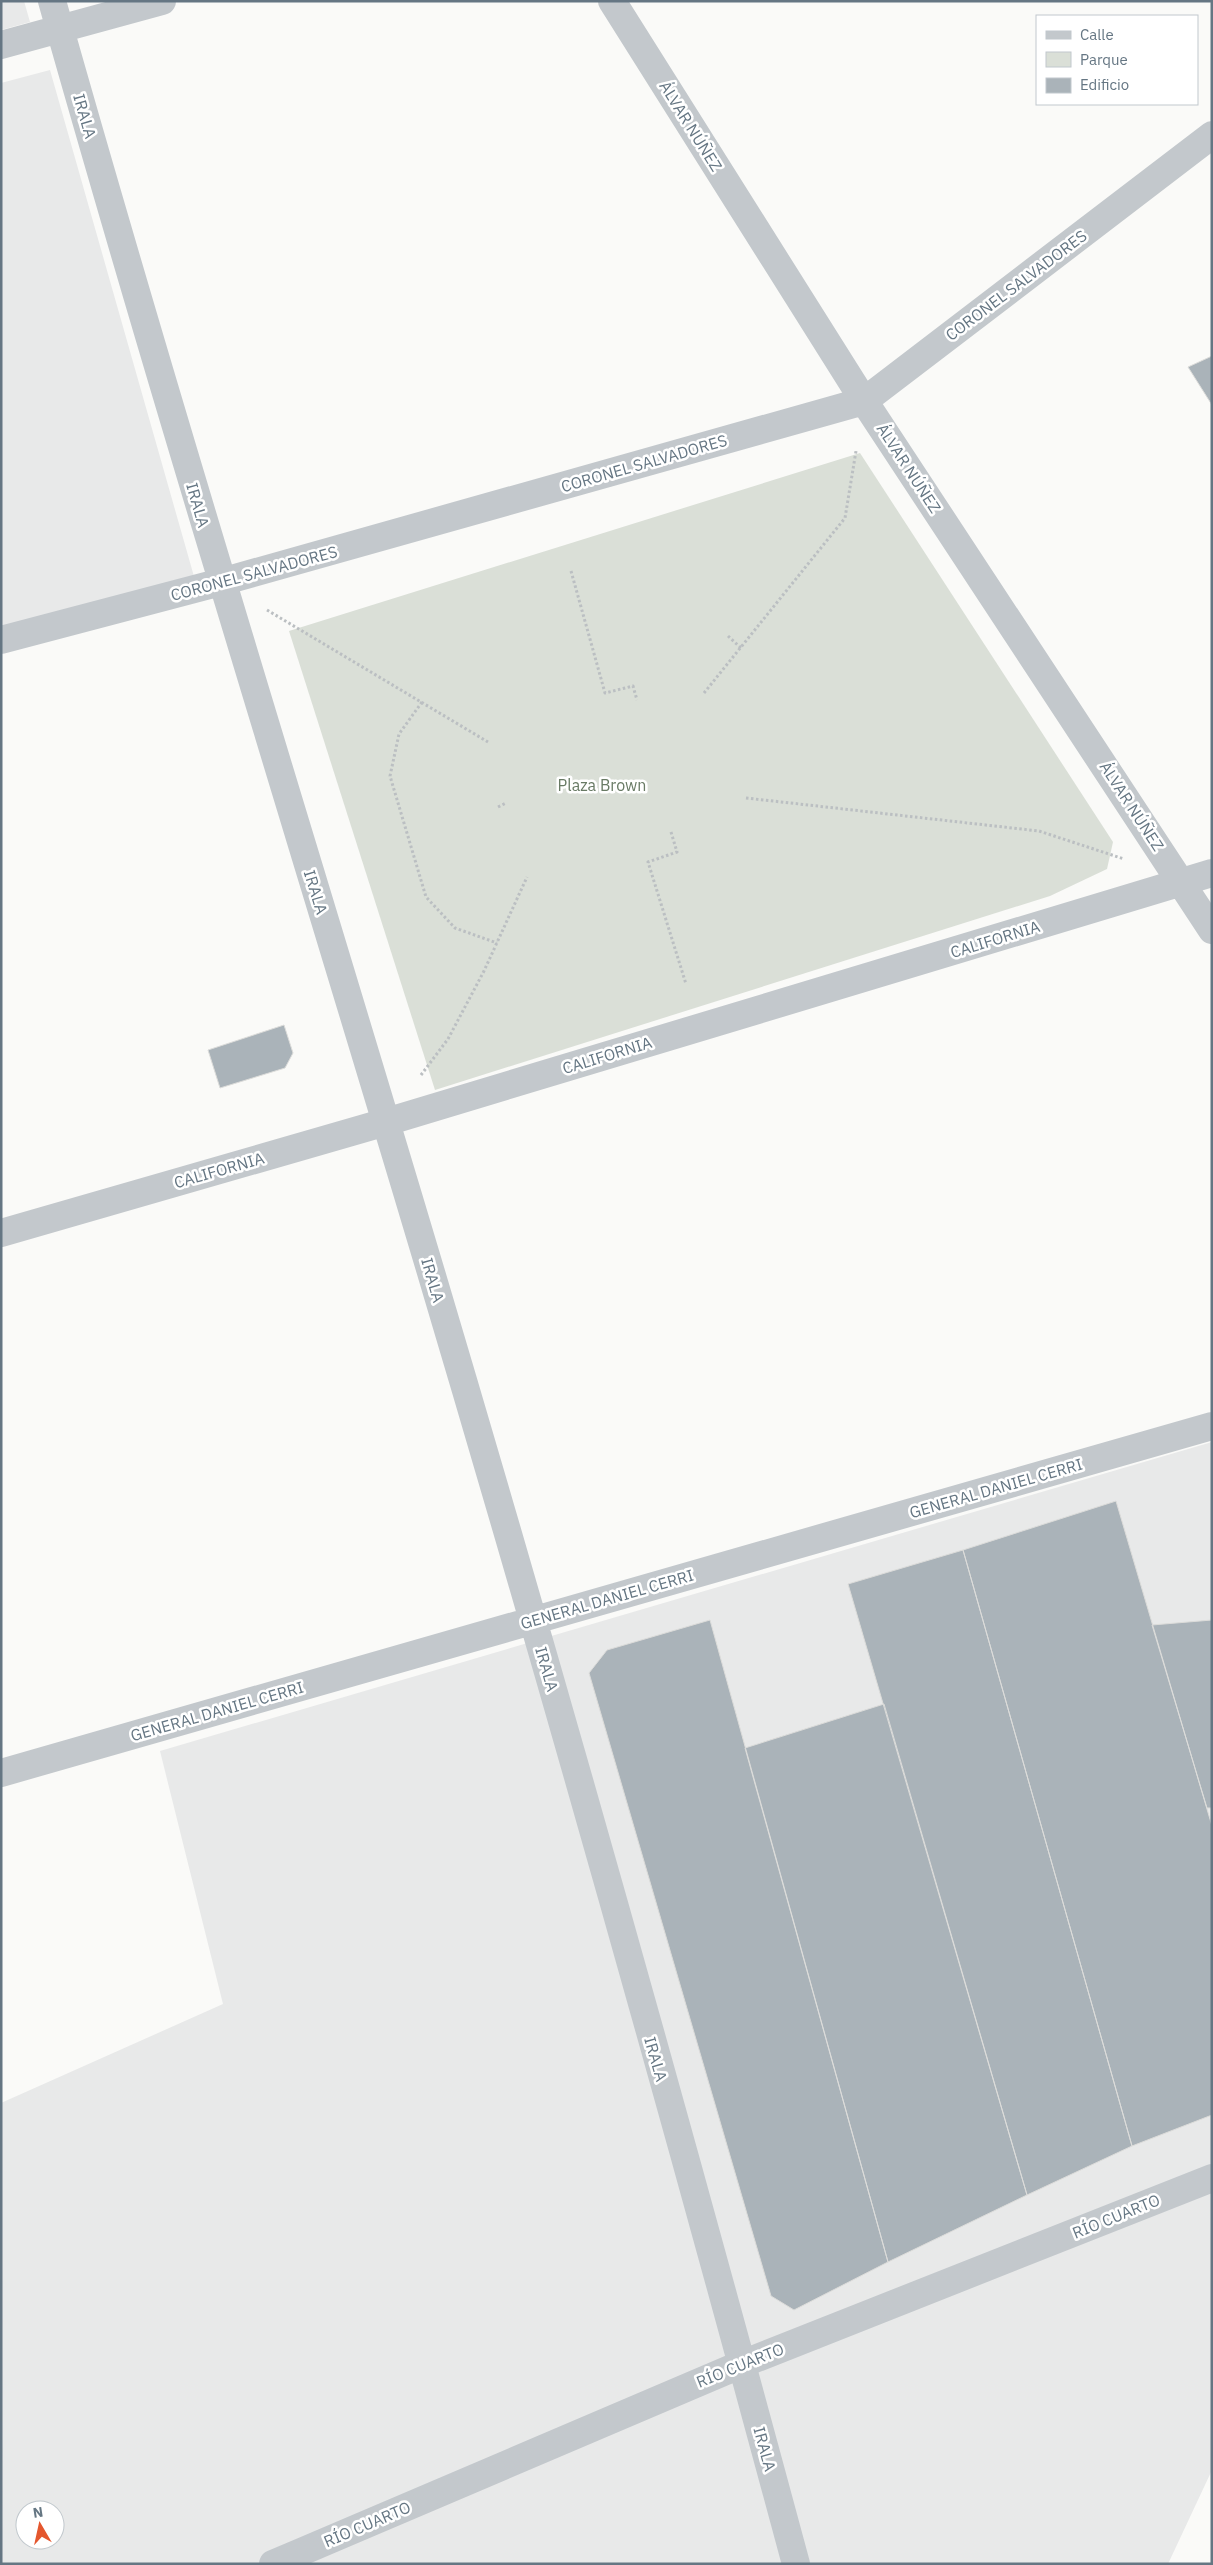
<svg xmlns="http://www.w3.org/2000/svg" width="1213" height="2565" font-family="'IBM Plex Sans',sans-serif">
  <rect width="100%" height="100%" fill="#fafaf8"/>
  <path fill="#e8e9e9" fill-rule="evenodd" d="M1 1H24L30 22 1 30Z
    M50 70 195 580 1 633V83Z
    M1212 1442V2470L1168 2564H1V2103L223 2004 160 1751ZM25 2510H55V2540H25Z"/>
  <path fill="#dadfd7" d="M860 453 1113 842 1107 869 1050 896 435 1090 289 631Z"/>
  <path fill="#aab3b9" stroke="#dcdcda" d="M1212 356V405L1188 367Z
    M284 1025 293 1053 285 1068 220 1088 208 1050Z
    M1116 1501 1212 1826V2115L1132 2146 963 1550Z
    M963 1550 1132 2146 1027 2195 848 1584Z
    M710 1620 888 2262 794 2310 771 2296 589 1673 607 1650Z
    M1212 1620V1808H1207L1152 1625Z
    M884 1704 1027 2195 888 2262 745 1748Z"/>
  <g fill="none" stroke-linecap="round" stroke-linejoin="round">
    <path stroke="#bbbfc2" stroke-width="3" stroke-dasharray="2.5 2.5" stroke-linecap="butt" d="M571 571 605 693 633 686 637 700
      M267 610 488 742
      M728 636 741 648
      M704 693 845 518 856 451
      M422 702 399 734 390 776 426 897 455 928 497 943
      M746 798 1039 831 1124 859
      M498 807 506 803
      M671 832 677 852 648 862 686 984
      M421 1075 448 1039 484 971 527 877"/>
    <path stroke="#c3c8cc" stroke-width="28" d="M52 1C158 376 273 747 385 1119 530 1599 666 2081 796 2564
      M612 1 864 401 1212 930
      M1 45 162 1
      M1 640 221 582 864 401 1212 135
      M1 1233 386 1122 1212 873
      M1 1773 1212 1426
      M273 2564 742 2364 1212 2178"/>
  </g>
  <g text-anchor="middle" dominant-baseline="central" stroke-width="5" stroke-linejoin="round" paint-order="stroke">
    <g font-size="16" fill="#657683" stroke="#fff">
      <text transform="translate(85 116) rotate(74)">IRALA</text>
      <text transform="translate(691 126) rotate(58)">ÁLVAR NÚÑEZ</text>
      <text transform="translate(1016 285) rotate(-37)">CORONEL SALVADORES</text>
      <text transform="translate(644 463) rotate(-16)">CORONEL SALVADORES</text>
      <text transform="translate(909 468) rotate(57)">ÁLVAR NÚÑEZ</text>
      <text transform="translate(198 505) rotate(74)">IRALA</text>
      <text transform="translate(254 573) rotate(-15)">CORONEL SALVADORES</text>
      <text transform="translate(1132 806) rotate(57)">ÁLVAR NÚÑEZ</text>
      <text transform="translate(316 892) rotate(73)">IRALA</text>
      <text transform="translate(995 939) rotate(-17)">CALIFORNIA</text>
      <text transform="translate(607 1055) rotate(-17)">CALIFORNIA</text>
      <text transform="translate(219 1170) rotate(-16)">CALIFORNIA</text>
      <text transform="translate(433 1280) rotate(74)">IRALA</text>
      <text transform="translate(996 1488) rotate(-16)">GENERAL DANIEL CERRI</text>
      <text transform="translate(607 1599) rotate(-16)">GENERAL DANIEL CERRI</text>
      <text transform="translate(547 1669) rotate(74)">IRALA</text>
      <text transform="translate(217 1711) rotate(-16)">GENERAL DANIEL CERRI</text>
      <text transform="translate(656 2059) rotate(74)">IRALA</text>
      <text transform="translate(1116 2216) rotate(-22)">RÍO CUARTO</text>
      <text transform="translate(740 2365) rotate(-22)">RÍO CUARTO</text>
      <text transform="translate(765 2449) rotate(75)">IRALA</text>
      <text transform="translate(367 2524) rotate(-23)">RÍO CUARTO</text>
    </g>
    <g font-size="16" fill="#687a64" stroke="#fff">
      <text x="602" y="785">Plaza Brown</text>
    </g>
  </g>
  <rect width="1213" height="2565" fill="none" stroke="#657683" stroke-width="5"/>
  <rect x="1036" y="15" width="162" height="90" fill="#ffffff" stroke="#c1c8cd"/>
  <rect x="1046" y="31" width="25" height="8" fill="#c3c8cc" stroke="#c1c8cd"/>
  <text x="1080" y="40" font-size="15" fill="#657683">Calle</text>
  <rect x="1046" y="52" width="25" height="15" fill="#dadfd7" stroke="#c1c8cd"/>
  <text x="1080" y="65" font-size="15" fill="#657683">Parque</text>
  <rect x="1046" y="78" width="25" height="15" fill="#aab3b9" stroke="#c1c8cd"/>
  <text x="1080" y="90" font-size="15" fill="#657683">Edificio</text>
  <g transform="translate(40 2525) rotate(351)"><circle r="24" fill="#ffffff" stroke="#c1c8cd"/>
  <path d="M0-4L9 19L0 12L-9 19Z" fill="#e4572e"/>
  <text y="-8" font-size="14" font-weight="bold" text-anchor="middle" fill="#657683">N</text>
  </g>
</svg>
